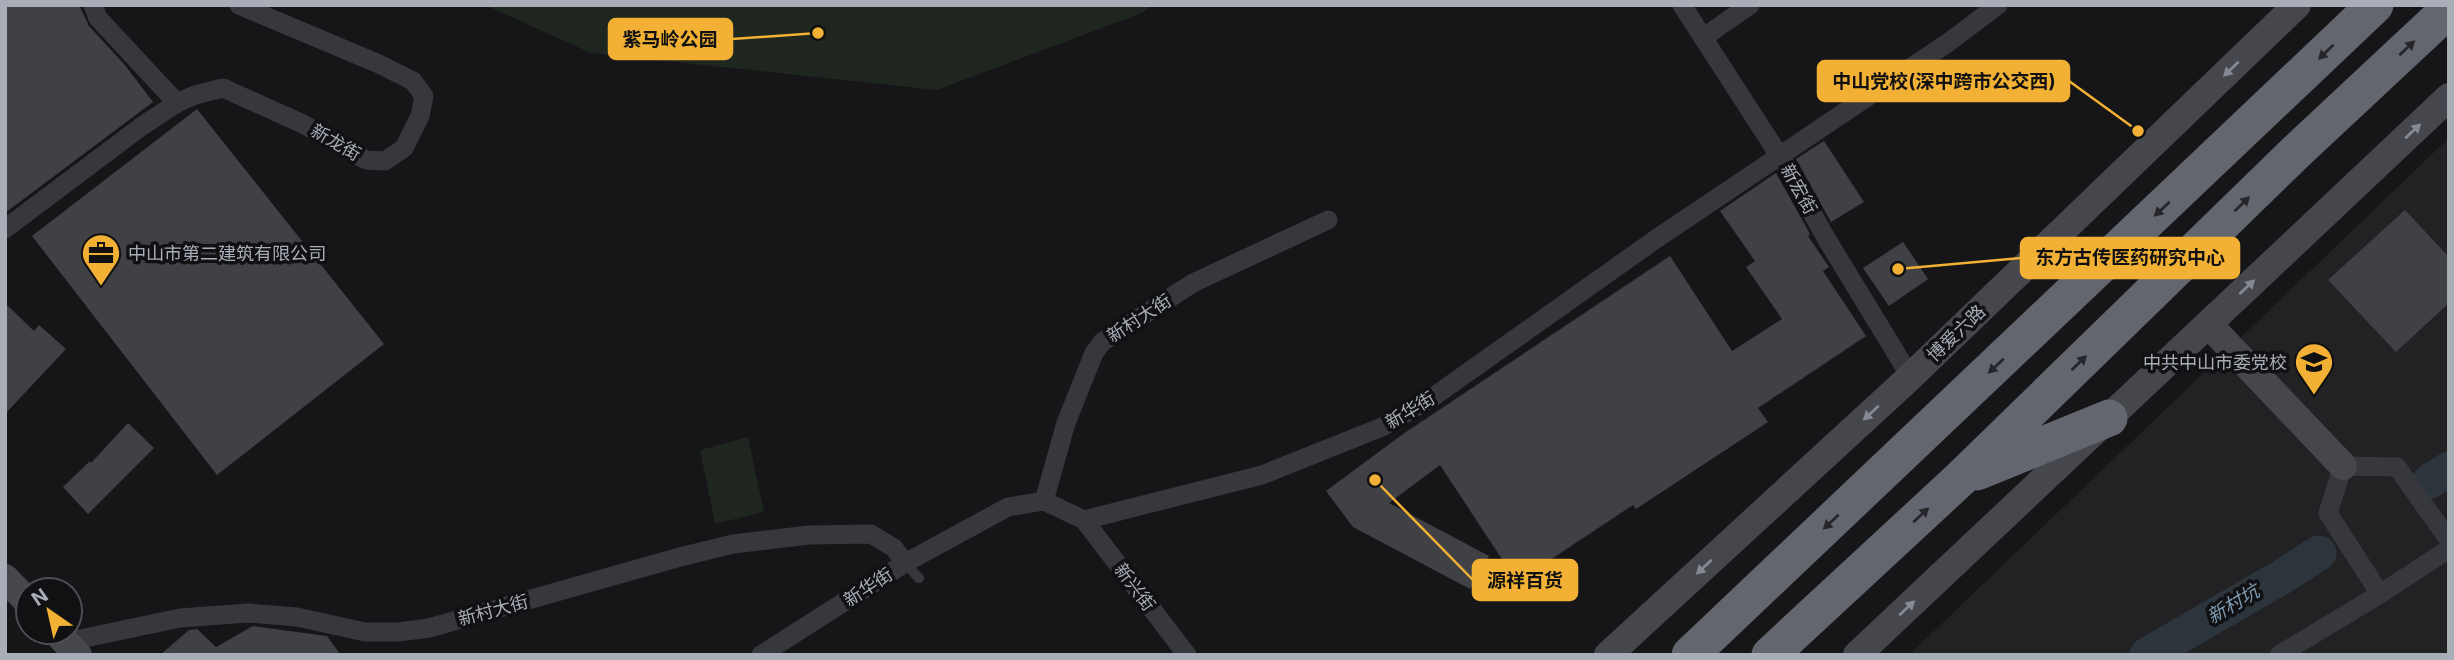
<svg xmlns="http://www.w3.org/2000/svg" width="2454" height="660" font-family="Inter,'Noto Sans SC',sans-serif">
  <rect width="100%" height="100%" fill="#161618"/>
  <path fill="#222225" d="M2449 138V655H1909Z"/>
  <path fill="#1e261f" d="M485 5H1152L1142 13 937 90 591 53Z
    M748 437 764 512 715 524 700 450Z"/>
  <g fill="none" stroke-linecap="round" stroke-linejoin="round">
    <path stroke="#2c353c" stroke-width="35" d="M2430 481 2449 469
      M2147 655 2280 578 2319 553"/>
  </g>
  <path fill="#404145" d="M5 5H79L89 26 124 64 153 102 5 213Z
    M197 109 384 344 217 475 32 236Z
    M1824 141 1864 202 1831 222 1796 159Z
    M1776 173 1810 234 1808 236 1829 267 1823 271 1866 336 1758 408 1768 422 1636 509 1633 505 1517 582 1440 465 1389 503 1489 556 1470 589 1353 527 1326 491 1403 434 1670 256 1732 351 1782 319 1746 267 1755 261 1720 211Z
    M2405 210 2449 257V303L2396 352 2328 280Z
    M1903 242 1928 279 1889 306 1863 268Z
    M5 303 34 331 39 325 66 349 5 414Z
    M128 423 154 448 88 514 63 487 90 461 91 463Z
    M253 626 327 636 341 655H160L189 630 197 629 216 647Z"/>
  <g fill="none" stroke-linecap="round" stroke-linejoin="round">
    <path stroke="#37383d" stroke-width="10" d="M905 563 919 578"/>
    <path stroke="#37383d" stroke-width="19" d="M93 5 98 18 177 103
      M1682 5 1786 166 1826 238 1910 376
      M1704 37 1750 5
      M5 229 142 126 177 103 195 95 223 88 303 124 366 160 385 161 404 148 420 116 424 96 413 81 379 64 239 5
      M1044 501 1066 423 1094 353 1102 342 1193 283 1328 220
      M1084 520 1187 655
      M2380 594 2449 549
      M66 642 180 618 248 613 297 617 365 632H398L429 628 680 557 733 544 809 535 871 534 894 548 905 563
      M761 655 905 563 1008 507 1044 501 1084 520 1262 475 1382 427 1433 397 1656 239 1949 42 1998 5
      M2279 655 2380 594 2328 513 2343 466 2397 467 2449 540"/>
    <path stroke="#45474d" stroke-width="28" d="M2208 324 2343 466
      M5 578 28 602
      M56 632 78 655
      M1608 655 1907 380 2297 5
      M1857 655 2449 97"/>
    <path stroke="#63666e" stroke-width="37" d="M1977 472 2109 418
      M1690 655 2375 5
      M1770 655 1960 479 2296 152 2449 9"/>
  </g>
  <defs><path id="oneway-solid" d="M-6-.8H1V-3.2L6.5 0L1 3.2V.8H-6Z" transform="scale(1.75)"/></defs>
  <g fill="#26262a">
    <use href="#oneway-solid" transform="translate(2407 48) rotate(-43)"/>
    <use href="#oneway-solid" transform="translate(2326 52) rotate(136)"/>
    <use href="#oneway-solid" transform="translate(2242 204) rotate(-44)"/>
    <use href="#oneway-solid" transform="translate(2162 209) rotate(137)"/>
    <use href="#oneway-solid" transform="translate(2079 363) rotate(-44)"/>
    <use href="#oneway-solid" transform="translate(1996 366) rotate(137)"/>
    <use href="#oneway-solid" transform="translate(1921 515) rotate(-43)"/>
    <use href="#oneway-solid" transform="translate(1831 522) rotate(137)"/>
  </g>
  <g fill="#858993">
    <use href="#oneway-solid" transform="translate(2231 69) rotate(136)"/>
    <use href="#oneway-solid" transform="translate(2413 131) rotate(-43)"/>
    <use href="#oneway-solid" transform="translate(2247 287) rotate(-43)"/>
    <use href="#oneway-solid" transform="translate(1871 413) rotate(137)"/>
    <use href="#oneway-solid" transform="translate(1704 567) rotate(137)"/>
    <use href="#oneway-solid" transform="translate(1907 608) rotate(-43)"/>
  </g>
  <defs>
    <g id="office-pin" transform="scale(2.0125)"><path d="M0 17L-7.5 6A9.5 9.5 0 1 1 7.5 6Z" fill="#f2b134" stroke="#111113"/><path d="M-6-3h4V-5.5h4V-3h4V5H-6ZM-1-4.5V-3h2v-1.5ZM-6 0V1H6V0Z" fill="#111"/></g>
    <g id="school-pin" transform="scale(2.0125)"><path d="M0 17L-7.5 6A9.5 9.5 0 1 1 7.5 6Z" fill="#f2b134" stroke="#111113"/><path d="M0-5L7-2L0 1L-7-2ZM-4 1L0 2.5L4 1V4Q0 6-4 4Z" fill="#111"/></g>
  </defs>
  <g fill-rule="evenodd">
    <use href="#office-pin" x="101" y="253"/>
    <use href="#school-pin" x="2314" y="362"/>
  </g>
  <g text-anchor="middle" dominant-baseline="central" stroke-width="7" stroke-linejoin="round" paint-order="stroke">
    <g font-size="18" fill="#a8adb8" stroke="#111113">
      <text transform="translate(336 142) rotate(30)">新龙街</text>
      <text transform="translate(1799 189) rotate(61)">新宏街</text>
      <text transform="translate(1139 318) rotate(-33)">新村大街</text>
      <text transform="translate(1956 333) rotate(-44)">博爱六路</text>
      <text transform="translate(1410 410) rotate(-31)">新华街</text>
      <text transform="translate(868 587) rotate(-33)">新华街</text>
      <text transform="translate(1135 587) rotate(53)">新兴街</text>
      <text transform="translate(493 610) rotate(-15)">新村大街</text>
    </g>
    <g font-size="18" fill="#a8adb8" stroke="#111113" text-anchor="start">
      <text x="128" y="253">中山市第二建筑有限公司</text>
      <text x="2287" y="362" text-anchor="end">中共中山市委党校</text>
    </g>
    <g font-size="19" font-style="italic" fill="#7f9bb3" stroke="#111113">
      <text transform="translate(2233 604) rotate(-31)">新村坑</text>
    </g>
  </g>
  <path fill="none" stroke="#f2b134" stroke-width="2.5" d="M818 33L732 39M2138 131L2069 81M1898 269L2021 258M1375 480L1473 580"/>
  <g fill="#f2b134" stroke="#111113" stroke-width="2.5">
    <circle cx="818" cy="33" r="7"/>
    <circle cx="2138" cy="131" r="7"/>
    <circle cx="1898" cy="269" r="7"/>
    <circle cx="1375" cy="480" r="7"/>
  </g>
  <g fill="#f2b134" stroke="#f2b134" stroke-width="2.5">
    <rect x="609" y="19" width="123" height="40" rx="7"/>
    <rect x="1818" y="61" width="251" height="40" rx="7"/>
    <rect x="2021" y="238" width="218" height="40" rx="7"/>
    <rect x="1473" y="560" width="104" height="40" rx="7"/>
  </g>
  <g font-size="19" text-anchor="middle" font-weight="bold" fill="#111">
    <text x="670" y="46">紫马岭公园</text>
    <text x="1944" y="88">中山党校(深中跨市公交西)</text>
    <text x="2130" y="264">东方古传医药研究中心</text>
    <text x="1525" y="587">源祥百货</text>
  </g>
  <rect width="2454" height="660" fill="none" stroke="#a8adb8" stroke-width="14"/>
  <g transform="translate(49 611) rotate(326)"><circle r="33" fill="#111113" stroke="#4d4f55" stroke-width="2"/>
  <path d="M0-5L12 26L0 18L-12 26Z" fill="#f2b134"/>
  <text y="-10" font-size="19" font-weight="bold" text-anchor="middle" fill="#a8adb8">N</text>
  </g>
</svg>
